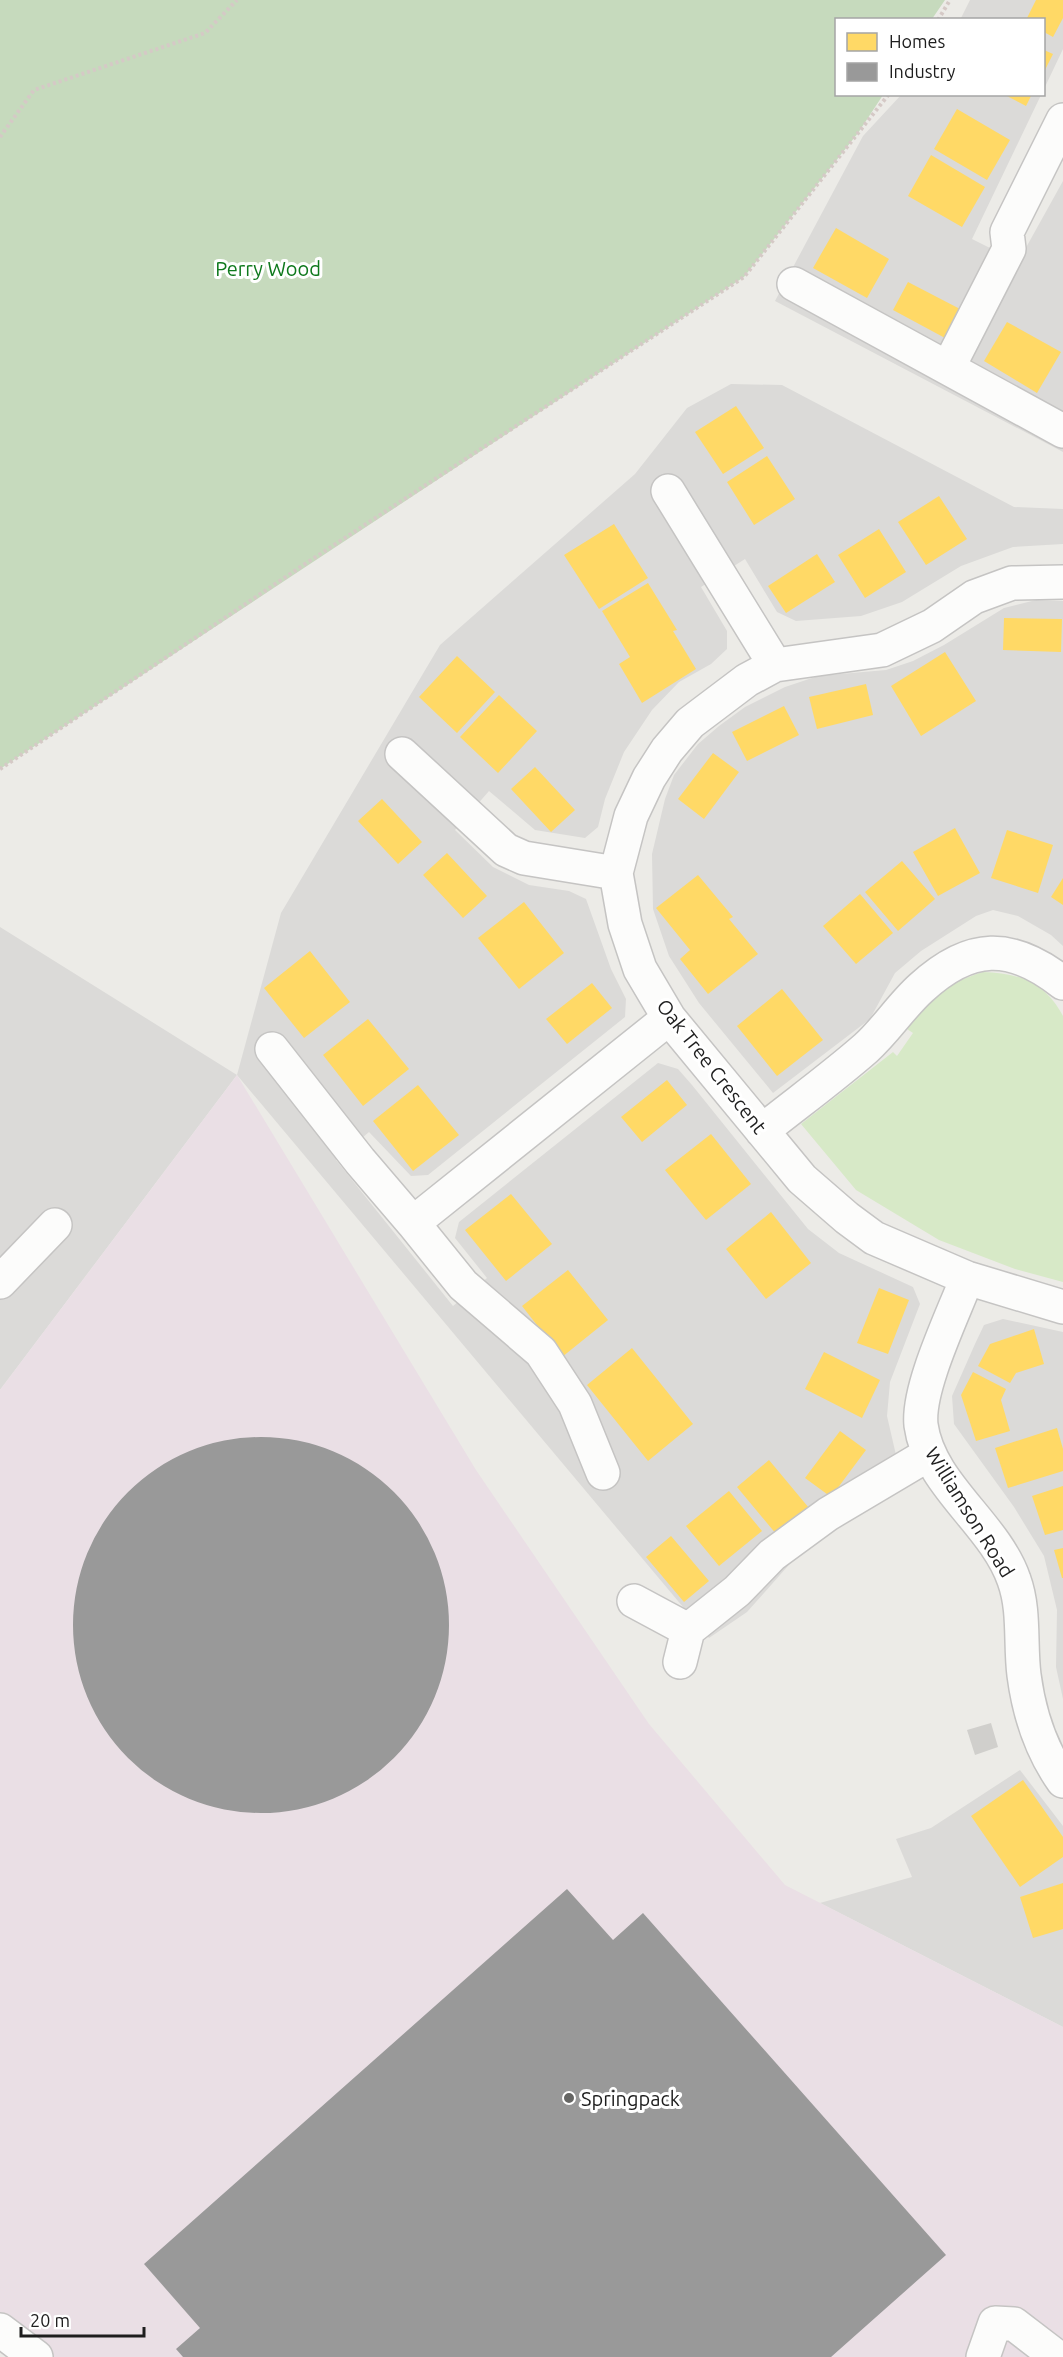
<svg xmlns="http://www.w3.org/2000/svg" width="1063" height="2357" font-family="Ubuntu,sans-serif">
  <rect width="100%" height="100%" fill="#ecebe7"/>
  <path fill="#dbdad8" d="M970 0H1063V49L1044 89V20H960Z
    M901 95H1041L972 239 1018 262 1063 181V452L775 301 863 136Z
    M731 384 782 385 1014 507 1063 509V544L1013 547 961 566 902 602 861 616 796 621 777 612 745 559 701 587 727 631V649L711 664 679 682 652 710 624 752 605 799 598 827 585 838 535 830 489 791 455 830 493 867 529 885 569 891 586 899 611 969 626 999 625 1017 428 1175 411 1176 369 1132 336 1160 453 1306 487 1278 455 1238 459 1222 658 1063 678 1069 692 1085 808 1229 839 1253 913 1287 920 1304 890 1382 887 1416 896 1455 911 1477 795 1558 747 1612 709 1638 237 1075 0 1390V927L237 1075 281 913 440 645 635 474 687 408Z
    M1036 600 1063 601V946L1051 935 1018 916 993 910 976 916 921 951 895 973 870 1019 773 1093 699 1003 669 956 653 909 652 854 665 799 674 775 698 744 719 726 745 707 785 687 818 676 886 670 913 661 944 645 1004 608Z
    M1003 1319 1063 1332V1699L1056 1667 1057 1610 1044 1556 1014 1507 954 1424 952 1396 975 1344 984 1325Z
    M1020 1770 1063 1826V2027L820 1903 912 1877 896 1839 931 1828Z"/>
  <path fill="#eadfe5" d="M237 1075 476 1470 649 1724 785 1885 1063 2027V2357H36L0 2330V1390Z"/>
  <path fill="#d7e9c7" d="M983 972C1019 973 1045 982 1063 1016V1282L1015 1269 939 1240 856 1190 801 1124 893 1052 897 1056 913 1033 907 1029C927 997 948 983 983 972Z"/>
  <path fill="#c6dabd" d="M0 0H945L932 19 836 20V94L883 95 858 133 744 277 0 769Z"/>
  <path fill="#ffd966" d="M1036 0H1063V18L1053 37 1044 32V20H1026Z
    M1044 50 1053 54 1044 72Z
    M1003 94H1032L1026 106Z
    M957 109 1010 140 987 180 934 149Z
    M931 155 985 187 962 227 908 196Z
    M836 228 889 259 867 298 813 268Z
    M908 282 960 309 945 338 893 310Z
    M1007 322 1061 352 1037 393 984 361Z
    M736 406 764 448 723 474 695 432Z
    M767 456 795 499 754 525 727 482Z
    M939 496 967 539 926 565 898 522Z
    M614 524 648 578 599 609 564 555Z
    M879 529 906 572 865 598 838 555Z
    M817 554 835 582 786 613 768 586Z
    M648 583 677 630 673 631 696 669 642 703 619 664 630 657 602 611Z
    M1004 618 1062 619 1061 652 1003 650Z
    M945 652 976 701 921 736 891 686Z
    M457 656 495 692 457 733 419 697Z
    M866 684 873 715 817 729 809 697Z
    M499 695 537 731 498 773 460 737Z
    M784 706 799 735 747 761 732 732Z
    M713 753 739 772 704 819 678 799Z
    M535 767 575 810 551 832 511 789Z
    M382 799 422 842 398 864 358 821Z
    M955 828 980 873 938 896 913 852Z
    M1007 830 1053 845 1038 893 991 878Z
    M447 853 487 896 463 918 423 875Z
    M902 861 935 899 898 931 865 892Z
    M698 875 733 917 729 919 758 954 708 994 680 959 690 950 656 908Z
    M1063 878V905L1051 897Z
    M860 894 893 933 856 964 823 926Z
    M524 902 564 953 519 989 478 938Z
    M310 951 350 1002 304 1038 264 988Z
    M592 983 612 1008 567 1044 546 1019Z
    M782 989 823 1040 777 1076 737 1026Z
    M368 1019 409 1069 363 1106 323 1055Z
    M667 1080 687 1105 642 1142 621 1117Z
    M418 1085 459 1135 413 1171 373 1121Z
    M711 1134 751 1184 706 1220 665 1170Z
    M511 1194 552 1244 506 1281 465 1230Z
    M771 1212 811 1263 766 1299 726 1249Z
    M568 1270 608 1320 562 1357 522 1306Z
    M879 1288 909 1300 888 1354 857 1343Z
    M1034 1329 1044 1364 1016 1373 1010 1383 978 1366 990 1344Z
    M632 1348 693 1424 648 1461 587 1385Z
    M824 1352 880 1380 862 1418 805 1389Z
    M973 1372 1006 1389 1001 1400 1010 1431 976 1441 961 1395Z
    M1057 1428 1063 1449V1471L1008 1488 995 1448Z
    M840 1431 866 1450 831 1497 805 1478Z
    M769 1460 809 1508 777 1535 737 1487Z
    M1063 1486V1530L1045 1535 1032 1496Z
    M729 1491 762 1531 719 1566 686 1526Z
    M671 1536 709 1581 684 1602 646 1557Z
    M1063 1548V1578H1062L1054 1550Z
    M1023 1780 1063 1837V1857L1020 1887 971 1816Z
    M1063 1883V1929L1033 1938 1020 1897Z"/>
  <path fill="#999" d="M73 1625a188 188 0 1 1 376 0a188 188 0 1 1-376 0Z
    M567 1889 613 1940 643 1913 946 2255 831 2357H183L176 2349 200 2328 144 2264Z"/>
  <path fill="#d0cfcc" d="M991 1723 998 1747 975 1755 967 1730Z"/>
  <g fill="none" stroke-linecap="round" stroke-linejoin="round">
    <g stroke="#c5c4c3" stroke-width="36">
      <path id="minor" d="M794 284 1063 431
        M948 368 1009 249 1007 232 1063 120
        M668 491 775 665
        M1063 582 1012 583 974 597 932 626 882 650 775 665 747 680 690 723 667 750 649 778 631 816 616 873 625 924 640 969 669 1018 802 1179 847 1218 874 1238 967 1278 1063 1307
        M402 754 506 850 524 858 616 873
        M272 1049 360 1161 413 1223 669 1018
        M762 1131C797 1103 833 1077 866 1048 886 1030 901 1006 921 988 970 943 1011 942 1063 983
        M413 1223 463 1285 541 1352 575 1404 603 1473
        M967 1278C953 1315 917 1388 921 1425 929 1485 995 1524 1014 1580 1025 1610 1020 1644 1024 1675 1029 1713 1041 1750 1063 1781
        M0 1282 55 1225
        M634 1601 688 1630 737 1591 772 1555 828 1514 929 1454
        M680 1662 688 1630
        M0 2330 36 2357
        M983 2357 995 2323 1014 2324 1057 2357"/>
    </g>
    <path stroke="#d5c9c6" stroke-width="4" stroke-dasharray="3 3" stroke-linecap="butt" d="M938 20 950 0
      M0 137 34 90 205 33 237 0
      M0 769 305 564 744 277 889 94"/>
    <use href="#minor" stroke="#fcfcfb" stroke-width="33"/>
  </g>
  <circle fill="#666664" stroke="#fff" stroke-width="2" cx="569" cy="2098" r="6"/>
  <g text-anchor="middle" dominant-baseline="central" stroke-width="6" stroke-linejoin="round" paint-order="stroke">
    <g font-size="20" fill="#0f791d" stroke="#fff">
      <text x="268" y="268">Perry Wood</text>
    </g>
    <g font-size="20" fill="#1e1e1e" stroke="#fff">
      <text transform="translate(712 1066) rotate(52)">Oak Tree Crescent</text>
      <text transform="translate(970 1512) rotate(58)">Williamson Road</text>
    </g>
    <g font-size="20" fill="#1e1e1e" stroke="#fff" text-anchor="start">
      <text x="581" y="2098">Springpack</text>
    </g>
  </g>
  <rect x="835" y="18" width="210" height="78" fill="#ffffff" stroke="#a5a5a5" stroke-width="1.5"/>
  <rect x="847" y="33" width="30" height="18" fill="#ffd966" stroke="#a5a5a5" stroke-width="1.5"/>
  <text x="889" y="48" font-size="18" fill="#1e1e1e">Homes</text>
  <rect x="847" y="63" width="30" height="18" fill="#999999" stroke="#a5a5a5" stroke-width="1.5"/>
  <text x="889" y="78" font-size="18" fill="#1e1e1e">Industry</text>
  <path d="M21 2327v9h123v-9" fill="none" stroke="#1e1e1e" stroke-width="3"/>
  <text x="30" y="2327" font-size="18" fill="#1e1e1e" stroke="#ffffff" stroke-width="4.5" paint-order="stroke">20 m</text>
</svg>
